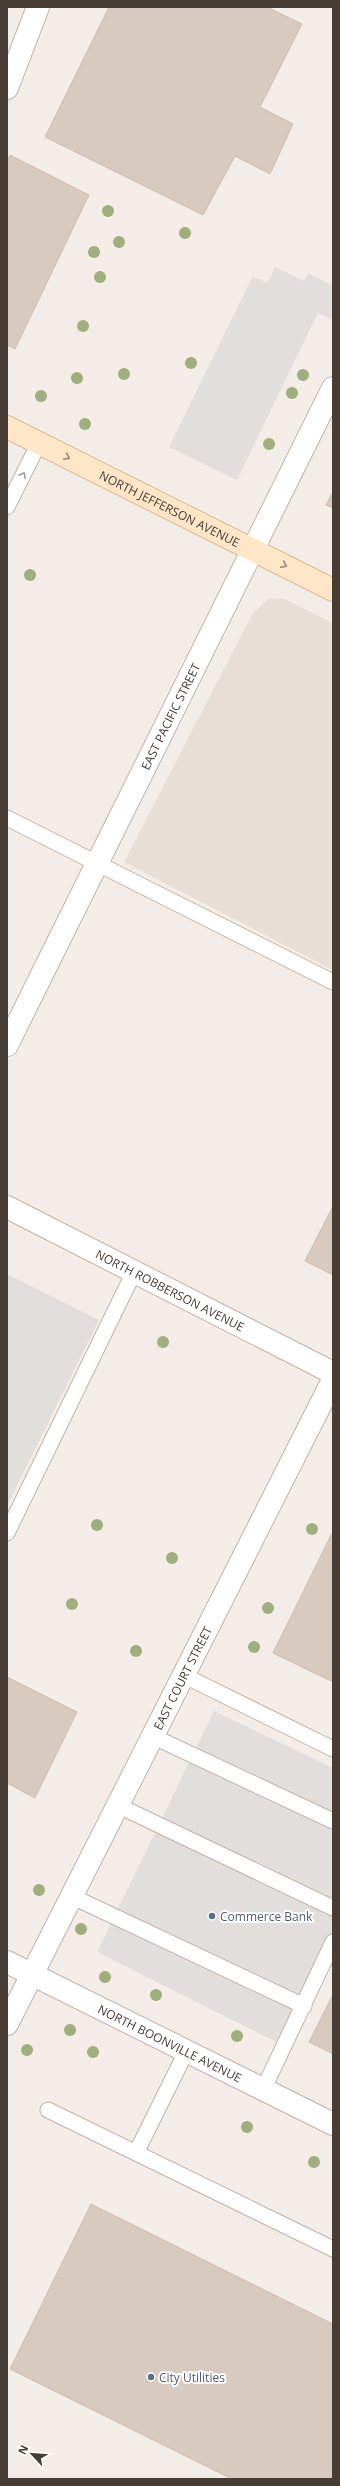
<svg xmlns="http://www.w3.org/2000/svg" width="340" height="2486" font-family="'Open Sans',sans-serif">
  <rect width="100%" height="100%" fill="#f4ede7"/>
  <path fill="#e8ded5" d="M270 598 285 599 333 623V970L124 862 253 613Z"/>
  <path fill="#e2dedc" d="M275 267 304 281 308 273 333 286V316L332 319 318 313 237 480 169 447 253 276 267 283Z
    M7 1274 99 1320 7 1506Z
    M214 1711 333 1768V1952L288 2048 97 1952Z"/>
  <path fill="#d9cabf" stroke="#d1bdaf" d="M109 7H267L302 24 260 107 293 124 270 174 235 156 203 215 45 137Z
    M10 155 89 195 15 349 7 345V161Z
    M333 491V508L326 505Z
    M333 1206V1275L305 1261Z
    M333 1531V1682L273 1653Z
    M7 1677 77 1712 35 1798 7 1783Z
    M333 1994V2054L309 2042Z
    M91 2204 333 2324V2479H232L10 2369Z"/>
  <g fill="none" stroke-linecap="round" stroke-linejoin="round">
    <g stroke="#c0b3a9" stroke-width="17">
      <path id="lane" d="M7 507 39 443
        M7 818 333 982
        M7 1533 134 1272
        M183 1675 333 1749
        M152 1736 333 1821
        M117 1805 333 1908
        M71 1896 304 2006
        M263 2090 333 1942
        M48 2110 333 2249
        M136 2153 186 2052"/>
    </g>
    <g stroke="#c0b3a9" stroke-width="24">
      <g id="street">
        <path d="M7 88 38 7"/>
        <path id="s1" d="M7 1045 333 388"/>
        <path id="s2" d="M7 1207 333 1373"/>
        <path id="s3" d="M7 1962 333 2124"/>
        <path id="s4" d="M7 2024 333 1380"/>
      </g>
    </g>
    <g stroke="#d8bb97" stroke-width="24">
      <g id="secondary">
        <path id="s5" d="M7 427 333 590"/>
      </g>
    </g>
    <use href="#lane" stroke="#fff" stroke-width="15"/>
    <use href="#street" stroke="#fff" stroke-width="22"/>
    <use href="#secondary" stroke="#ffe6c6" stroke-width="22"/>
  </g>
  <g fill="#9eae7d">
    <circle cx="108" cy="211" r="6"/>
    <circle cx="185" cy="233" r="6"/>
    <circle cx="119" cy="242" r="6"/>
    <circle cx="94" cy="252" r="6"/>
    <circle cx="100" cy="277" r="6"/>
    <circle cx="83" cy="326" r="6"/>
    <circle cx="191" cy="363" r="6"/>
    <circle cx="124" cy="374" r="6"/>
    <circle cx="303" cy="375" r="6"/>
    <circle cx="77" cy="378" r="6"/>
    <circle cx="292" cy="393" r="6"/>
    <circle cx="41" cy="396" r="6"/>
    <circle cx="85" cy="424" r="6"/>
    <circle cx="269" cy="444" r="6"/>
    <circle cx="30" cy="575" r="6"/>
    <circle cx="163" cy="1342" r="6"/>
    <circle cx="97" cy="1525" r="6"/>
    <circle cx="312" cy="1529" r="6"/>
    <circle cx="172" cy="1558" r="6"/>
    <circle cx="72" cy="1604" r="6"/>
    <circle cx="268" cy="1608" r="6"/>
    <circle cx="254" cy="1647" r="6"/>
    <circle cx="136" cy="1651" r="6"/>
    <circle cx="39" cy="1890" r="6"/>
    <circle cx="81" cy="1929" r="6"/>
    <circle cx="105" cy="1977" r="6"/>
    <circle cx="156" cy="1995" r="6"/>
    <circle cx="70" cy="2030" r="6"/>
    <circle cx="237" cy="2036" r="6"/>
    <circle cx="27" cy="2050" r="6"/>
    <circle cx="93" cy="2052" r="6"/>
    <circle cx="247" cy="2127" r="6"/>
    <circle cx="314" cy="2162" r="6"/>
  </g>
  <defs><path id="oneway-chevron" d="M-2-3.5L2.5 0L-2 3.5" fill="none" stroke-width="1.6" stroke-linecap="round" stroke-linejoin="round"/></defs>
  <g stroke="#9a8976">
    <use href="#oneway-chevron" transform="translate(67 457) rotate(26)"/>
    <use href="#oneway-chevron" transform="translate(284 565) rotate(26)"/>
  </g>
  <use stroke="#a39e9a" href="#oneway-chevron" transform="translate(23 475) rotate(-63)"/>
  <g fill="#5c6f8a" stroke="#fff" stroke-width="1.5">
    <circle cx="212" cy="1916" r="4"/>
    <circle cx="151" cy="2377" r="4"/>
  </g>
  <g text-anchor="middle" dominant-baseline="central" stroke-width="4" stroke-linejoin="round" paint-order="stroke">
    <g font-size="12" fill="#473d35" stroke="#fff">
      <text stroke="none"><textPath href="#s5" startOffset="182">NORTH JEFFERSON AVENUE</textPath></text>
      <text stroke="none"><textPath href="#s1" startOffset="367">EAST PACIFIC STREET</textPath></text>
      <text stroke="none"><textPath href="#s2" startOffset="183">NORTH ROBBERSON AVENUE</textPath></text>
      <text stroke="none"><textPath href="#s4" startOffset="388">EAST COURT STREET</textPath></text>
      <text stroke="none"><textPath href="#s3" startOffset="182">NORTH BOONVILLE AVENUE</textPath></text>
    </g>
    <g font-size="12" fill="#4e5e75" stroke="#fff" text-anchor="start">
      <text x="220" y="1916">Commerce Bank</text>
      <text x="159" y="2377">City Utilities</text>
    </g>
  </g>
  <rect width="340" height="2486" fill="none" stroke="#473d35" stroke-width="16"/>
  <g transform="translate(32 2454) rotate(296)" stroke="#ffffff" stroke-width="3" paint-order="stroke">
  <path d="M0-3L7 15L0 10L-7 15Z" fill="#473d35"/>
  <text y="-6" font-size="11" font-weight="bold" text-anchor="middle" fill="#473d35">N</text>
  </g>
</svg>
